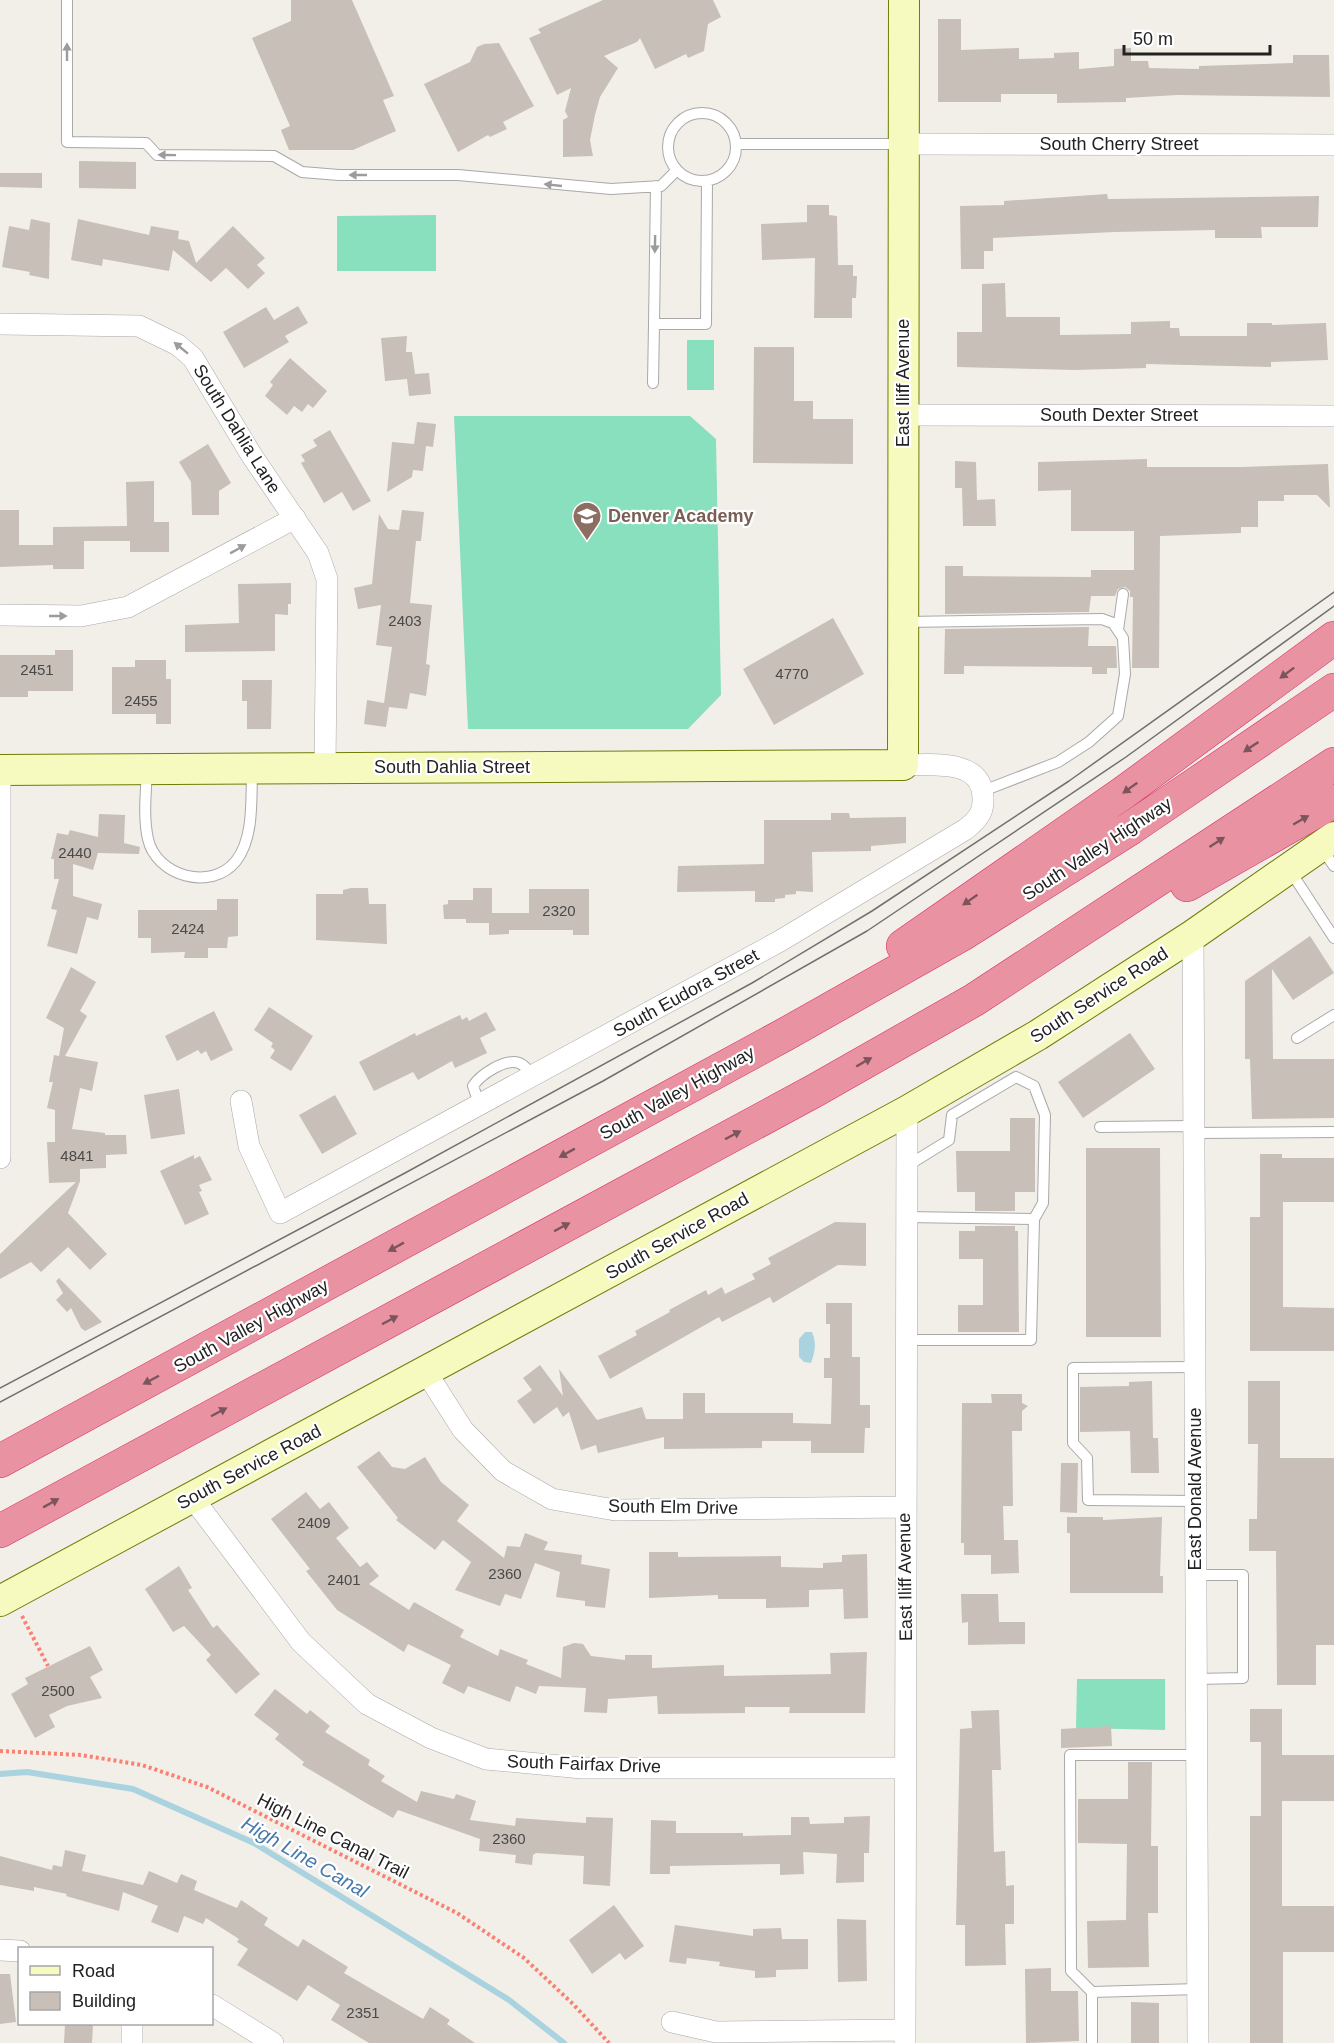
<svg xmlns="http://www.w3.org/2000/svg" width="1334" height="2043" font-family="Arial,sans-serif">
  <rect width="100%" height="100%" fill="#f2efe9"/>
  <path fill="#88e0be" d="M436 215V271H337V216Z
    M687 340H714V390H687Z
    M454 416H690L716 439 721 695 688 729H468Z
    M1077 1679H1165V1730L1076 1728Z"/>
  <path fill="#aad3df" d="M805 1332H812C817 1344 815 1351 811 1363L804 1362 799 1357V1339Z"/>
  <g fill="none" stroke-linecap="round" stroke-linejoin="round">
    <path stroke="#aad3df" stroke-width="6" d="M0 1774 27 1772 133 1789 254 1843 509 2000 564 2043"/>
  </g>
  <path fill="#c7bfb8" d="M291 0H352L394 96 383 100 396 131 353 150H289L281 130 290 126 252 38 291 21Z
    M603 0H713L721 17 708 24 704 51 688 58 686 54 655 69 640 38 637 42 604 56 618 68 600 97 595 115 590 140 593 156 563 157V120L568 117 565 111 571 88 557 95 529 38 541 33 538 29Z
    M938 19H961V50L1019 48V59L1054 58V53L1079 52V69L1114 66V49L1131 48V61H1148L1149 68 1199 69V66L1293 63V55H1329L1330 97 1177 95 1126 98V102L1057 103V94H1001V102H938Z
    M499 43 534 106 503 122 507 129 490 137 488 135 458 152 424 84 470 62 477 47 484 44Z
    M79 161 136 162V189L79 188Z
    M0 173H42V188L0 187Z
    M1107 194 1108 199 1319 196 1318 227H1261L1262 238H1215V230L1114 232 993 238V251H984V269H961L960 206 1004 205V201Z
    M807 205H829V215L837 216 838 265H853V276H857L856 298H852V318H814L815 258 762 260 761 224 807 222Z
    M31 219 50 223 49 279 29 275 30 272 2 267 9 226 29 230Z
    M78 219 149 235 151 226 179 231 178 239 189 241 196 263 233 226 265 258 257 265 265 273 248 289 226 268 211 282 173 250 169 271 103 259 102 266 71 260Z
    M1005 283 1006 317H1060V335L1131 334V322L1170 321V328H1179L1180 336H1247V323H1272V325L1326 323 1328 360 1271 362V367L1146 364V368L1074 370 957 367V332H982V284Z
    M298 306 308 323 285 336 289 342 244 368 223 332 266 307 274 320Z
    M407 336 406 352H412L415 374 429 373 431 394 409 396 407 379 385 381 381 338Z
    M754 347H794V401H813V419H853V464L753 463Z
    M290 358 327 391 313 408 308 404 302 412 294 406 287 415 265 396 273 385 270 382Z
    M417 422 436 424 433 447 426 446 423 471 413 470 412 477 387 492 392 442 414 444Z
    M330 430 371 501 353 511 342 492 324 503 301 463 305 461 301 455 317 446 313 440Z
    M208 444 231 483 219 491V515H192L191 482 179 462Z
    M1147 459V467H1242L1328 464 1330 508 1317 495H1284V501H1258V527H1241V533L1160 536 1159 668H1132L1133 597H1130V591L1125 587 1118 589 1115 596H1091L1089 612 945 614V566H963V576L1091 577V570H1134V531H1071V490L1038 491V462Z
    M955 461 976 462 977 500 995 499 996 526H963L962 488H955Z
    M154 481V522H169V552H130V541H84V569H53V565L0 567V510H19V545H53V527L127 526 126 482Z
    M402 510 424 512 421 541H416L410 603 432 605 426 664 430 665 426 696 410 693 407 709 389 707 386 727 364 724 367 700 384 703 392 647 376 645 381 605 358 609 354 588 372 584 379 514 388 529 399 530Z
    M291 583V604H288V615L275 614V651L185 652V625L239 623 238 584Z
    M833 618 864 674 774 725 743 669Z
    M1089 627 1088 646H1116L1117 668H1107V674H1092V667L964 666V674H944L945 629Z
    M55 650H73V691H28V697H0V655H55Z
    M135 660H166V679H171V724H156V714H112V667H135Z
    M242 680H272L271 729H247V701H242Z
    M831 813H849L850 818 906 817V843L871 846V851L812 852 813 892 796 891V894L785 895V898L775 899V902H755V891L677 892 678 866 764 864V820H831Z
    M99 814 125 815 124 843 140 847 139 854 98 853 93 870 73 864V896L102 904 98 920 87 917 77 954 47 946 57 910 51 909 59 879H54V859H51L57 833 68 835 70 830 98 837Z
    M351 888H368L369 904H386L387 944 316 940V894H343V890Z
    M473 888H492V913H529V889H589V935H573V930H509V934L489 935V923H466V919H444L443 905 448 904V900H473Z
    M217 899H238V936L228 937 227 948H208V958H184L185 952 151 953V938H138V910H217Z
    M1310 936 1334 973 1293 1000 1272 969 1273 1059H1334V1118L1252 1119 1250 1059H1245V981Z
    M71 967 96 982 80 1011 87 1016 65 1056 98 1062 92 1091 80 1088 72 1129 105 1133V1135H126L127 1154 106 1155V1168L80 1169V1181L68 1213 107 1254 90 1270 68 1247 41 1272 31 1262 0 1279V1254L76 1182 49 1183 47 1142H55V1110L47 1108 53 1082H49L54 1055 59 1056 64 1028 46 1018Z
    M269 1007 313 1036 291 1071 270 1058 275 1050 271 1047 273 1043 254 1030Z
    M214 1011 233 1050 211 1061 206 1051 201 1054 198 1050 177 1061 165 1036Z
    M486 1012 496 1030 480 1038 487 1053 455 1068 452 1061 418 1080 413 1072 374 1091 359 1062 415 1033 416 1036 460 1015 462 1020 467 1017 469 1021Z
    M1130 1033 1155 1069 1083 1118 1058 1082Z
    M179 1089 185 1134 151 1139 144 1095Z
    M335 1095 357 1134 322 1154 299 1115Z
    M1010 1118H1035V1192H1015V1211H975V1192H957L956 1151H1010Z
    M1086 1148H1160L1161 1337H1086Z
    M1260 1154H1282V1158H1334V1202H1283V1307L1334 1308V1351H1250V1217H1260Z
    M194 1155V1159L200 1156 212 1180 199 1185 202 1191 199 1192 209 1214 185 1225 160 1171Z
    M835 1222 866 1223V1266L838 1265 773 1303 770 1297 722 1322 719 1317 610 1379 598 1356 637 1335 635 1331 670 1312 669 1310 706 1290 708 1295 722 1287 725 1294 755 1279 752 1274 771 1264 768 1258Z
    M975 1226H1015V1231H1018L1019 1332H958V1305H983V1259H959V1231H975Z
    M59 1278 69 1288 102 1322 85 1331 81 1328 71 1308 67 1312 56 1300 63 1293 56 1281Z
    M826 1303H852V1357H860V1405H870V1428H865L864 1453H811V1441H762V1448L664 1449V1437L598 1453 596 1445 581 1450 569 1412 563 1417 557 1407 534 1424 517 1401 532 1390 523 1378 540 1365 563 1396 559 1369 597 1420 642 1407 646 1419H683V1393H705V1413H793V1423L831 1424 832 1378H824V1358H830V1324H826Z
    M1152 1381 1153 1438H1158L1159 1473H1131L1130 1431 1080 1432V1387L1129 1386V1382Z
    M1248 1381H1280V1458H1334V1645H1316V1685H1277L1276 1551H1249V1519H1257L1258 1444H1248Z
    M991 1394H1022V1403L1028 1406 1022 1411V1431H1012L1013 1506H1003L1004 1540H1018L1019 1573 991 1574V1555H964V1543H961L962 1403H992Z
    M379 1451 392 1467 405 1469 425 1457 441 1482 469 1505 457 1521 504 1558 507 1546 520 1547 525 1533 548 1542 544 1550 582 1555 581 1564 610 1569 605 1608 585 1606V1601L556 1597 560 1572 535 1563 521 1599 505 1594 500 1606 455 1590 471 1562 443 1540 435 1550 396 1520 398 1518 357 1467Z
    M1061 1463H1078L1077 1513 1060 1512Z
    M306 1492 320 1509 329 1502 349 1528 336 1538 360 1567 367 1562 379 1576 369 1584 409 1610 414 1602 464 1630 460 1637 498 1656 500 1649 528 1660 526 1664 561 1678 563 1647 574 1643 583 1644 591 1656 625 1660V1655H652V1668L724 1665V1676L831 1674 830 1653 867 1652 865 1713H789L790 1707H745V1713L658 1714 657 1696 608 1699 607 1713 584 1712 586 1688 539 1686 536 1694 516 1686 510 1702 468 1686 464 1694 442 1683 451 1665 408 1644 404 1652 337 1610 306 1571 310 1569 271 1519Z
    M1067 1517H1103V1520L1162 1517 1160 1576H1163V1593H1070V1533H1067Z
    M649 1552H678V1557L781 1556V1567L823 1568V1563L842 1562V1555L867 1554 868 1618 844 1619 843 1589 809 1590V1607L766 1608V1599H718V1595L649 1598Z
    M179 1566 192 1588 188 1590 213 1628 217 1625 260 1674 236 1694 206 1660 211 1655 184 1626 173 1632 145 1589Z
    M961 1594H998L999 1622H1025V1644L968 1645V1622L962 1623Z
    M90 1646 103 1670 90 1677 102 1698 67 1706 49 1715 55 1727 35 1738 11 1694 28 1684 25 1678Z
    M275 1689 307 1714 310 1710 330 1726 325 1732 370 1760 368 1765 385 1776 381 1781 417 1802 421 1791 454 1799 456 1794 476 1801 470 1820 515 1826 516 1818 586 1823V1817L613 1818 610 1886 583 1884 584 1856 536 1853 533 1855 532 1865 515 1863 516 1855 479 1851 480 1839 398 1810 393 1818 366 1803 302 1765 304 1762 275 1739 279 1734 254 1715Z
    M1250 1709H1282V1755H1334V1801H1282V1906H1334V1952H1283V2043H1250V1816H1261V1742H1250Z
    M999 1710 1001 1770H992L994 1852 1005 1851 1006 1886 1014 1885V1924H1005L1006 1965 965 1966V1925H956L960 1729 972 1728 971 1711Z
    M1111 1726 1112 1746 1061 1748V1729Z
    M1128 1762H1152L1151 1846H1158V1913H1148L1149 1967 1088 1968 1087 1921 1126 1920 1127 1844 1078 1843V1799H1128Z
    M870 1816 869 1853H864V1882L836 1883 837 1854 803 1852 804 1874 780 1875V1864L670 1866V1874H650L651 1820 676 1821V1833H743V1836L791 1835V1817H809L810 1824 844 1823V1817Z
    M65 1850 86 1855 82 1871 143 1885 149 1871 177 1883 181 1874 197 1881 194 1890 237 1908 241 1900 268 1918 264 1925 298 1947 303 1939 348 1967 344 1973 423 2019 430 2007 450 2020 447 2024 475 2043H369L331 2020 340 2005 308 1985 297 2001 237 1965 248 1949 237 1942 239 1939 206 1918 203 1924 184 1916 178 1933 151 1922 158 1906 123 1892 119 1911 66 1896 67 1894 34 1887V1891L0 1885V1856L52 1870 53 1865 62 1867Z
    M614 1905 644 1946 625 1960 620 1953 592 1974 569 1940Z
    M837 1919 866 1920 867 1981 838 1982Z
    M675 1925 753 1936V1929L781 1928 782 1939H808V1969L776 1970V1977L755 1978V1971L719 1966 720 1962 687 1958 686 1964 669 1962Z
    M1051 1968V1991H1078L1079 2041 1026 2043 1025 1969Z
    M0 1974H10L16 2022 0 2024Z
    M1131 2002 1159 2003V2043H1131Z
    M65 2024H93L92 2043H64Z"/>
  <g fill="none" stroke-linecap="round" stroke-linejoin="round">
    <g stroke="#a9a9a9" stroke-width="12">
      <path id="lane" d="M67 0V142L146 143 157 155 274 156 302 172 339 175H458L611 189 661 186 677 170
        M668 147a34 34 0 1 1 68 0a34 34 0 1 1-68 0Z
        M736 144H901
        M656 186 654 324H706L707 181
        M653 383 654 324
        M906 622 1102 619 1113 623 1123 638 1125 674 1118 716 1089 742 1058 762 983 791
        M1118 630 1123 594
        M147 770C146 792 143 817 148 839 156 876 211 892 236 861 254 838 251 800 252 772
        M1322 849 1334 866
        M1289 869 1334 938
        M1297 1038 1334 1015
        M480 1106 473 1086C480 1075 505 1058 519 1063 525 1065 529 1072 534 1076
        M1100 1127 1194 1126
        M1194 1133 1334 1132
        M907 1166 949 1140 952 1115 1016 1077 1034 1086 1045 1115 1043 1203 1034 1219
        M906 1340H1031L1034 1219 906 1217
        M1195 1367 1073 1368V1443L1087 1458 1088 1500 1195 1501
        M1196 1575H1243V1678L1196 1679
        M1092 1992 1198 1989
        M1092 2043V1992L1071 1971 1070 1755H1197"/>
    </g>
    <g stroke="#a9a9a9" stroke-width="22">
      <path id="street" d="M904 144 1334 145
        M0 324 139 326 178 345 193 358 252 456 318 553 327 579 325 768
        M903 415 1334 416
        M0 615 81 616 128 607 295 518
        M1193 935 1198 2043
        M241 1101 249 1146 280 1213 780 941 966 829C977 820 984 813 983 798 982 758 932 765 903 765
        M0 1158V770
        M426 1372 463 1430 503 1471 552 1499 615 1510 905 1507
        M192 1497 301 1642 367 1704 431 1738 486 1759 582 1768H905
        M0 1950 20 1951
        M212 2005 273 2043
        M672 2022 716 2032 905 2030
        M132 2024V2043
        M905 2043 907 1111"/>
    </g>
    <g stroke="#707d05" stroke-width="32">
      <path id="secondary" d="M0 770 903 765 904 0
        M0 1601 907 1111 1038 1035 1193 935 1334 837"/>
    </g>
    <g stroke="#dc2a67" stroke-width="34">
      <path id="highway" d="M1187 885 1334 801
        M903 946 1123 793 1334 638
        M0 1461 784 1035 961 935 1131 828 1334 690
        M0 1531 814 1091 974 1000 1334 764"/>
    </g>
    <path stroke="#fa8072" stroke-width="4" stroke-dasharray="3 3" stroke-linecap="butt" d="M22 1616 48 1666
      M0 1751 81 1755 142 1765 207 1787 457 1913 524 1958 573 2004 609 2043"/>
    <use href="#lane" stroke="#fff" stroke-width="10"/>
    <use href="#street" stroke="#fff" stroke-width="21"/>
    <use href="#secondary" stroke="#f7fabf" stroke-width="30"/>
    <use href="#highway" stroke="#e892a2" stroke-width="33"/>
    <path stroke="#707070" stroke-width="1.5" d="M0 1388 405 1173 752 983 872 911 1069 781 1334 592
      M0 1402 603 1081 867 931 1126 757 1334 606"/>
  </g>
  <defs><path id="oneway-solid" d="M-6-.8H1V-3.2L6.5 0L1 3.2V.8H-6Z" transform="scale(1.5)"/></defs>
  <g fill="#9c9c9c">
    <use href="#oneway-solid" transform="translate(67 52) rotate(-90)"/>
    <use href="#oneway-solid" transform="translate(167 155) rotate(-179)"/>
    <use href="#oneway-solid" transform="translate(358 175) rotate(-180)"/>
    <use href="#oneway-solid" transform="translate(553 185) rotate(-174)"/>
    <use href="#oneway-solid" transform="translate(655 244) rotate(91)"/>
    <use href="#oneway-solid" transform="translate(181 348) rotate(-141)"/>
    <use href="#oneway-solid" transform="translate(238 549) rotate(-29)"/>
    <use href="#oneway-solid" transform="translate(58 616)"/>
  </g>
  <g fill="#7b545c">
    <use href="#oneway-solid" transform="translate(1287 673) rotate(143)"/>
    <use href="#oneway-solid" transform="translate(1251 747) rotate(146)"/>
    <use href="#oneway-solid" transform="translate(1130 788) rotate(144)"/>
    <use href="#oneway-solid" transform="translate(1301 820) rotate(-30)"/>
    <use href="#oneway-solid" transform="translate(1217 842) rotate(-33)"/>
    <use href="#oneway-solid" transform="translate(970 900) rotate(145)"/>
    <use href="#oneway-solid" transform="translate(864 1062) rotate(-30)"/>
    <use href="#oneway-solid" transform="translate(733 1135) rotate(-28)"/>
    <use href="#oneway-solid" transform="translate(567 1153) rotate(151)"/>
    <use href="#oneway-solid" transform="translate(562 1227) rotate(-28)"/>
    <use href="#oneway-solid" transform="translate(396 1247) rotate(151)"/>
    <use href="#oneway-solid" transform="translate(390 1320) rotate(-28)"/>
    <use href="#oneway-solid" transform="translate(151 1380) rotate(152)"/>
    <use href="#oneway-solid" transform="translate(219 1412) rotate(-28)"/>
    <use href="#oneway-solid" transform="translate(51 1503) rotate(-29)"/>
  </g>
  <defs>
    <g id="school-pin" transform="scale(1.5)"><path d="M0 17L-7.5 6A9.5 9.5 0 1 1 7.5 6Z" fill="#8d6e63" stroke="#fff"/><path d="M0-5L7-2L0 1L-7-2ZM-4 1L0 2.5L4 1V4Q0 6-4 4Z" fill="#fff"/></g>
  </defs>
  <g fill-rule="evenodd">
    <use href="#school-pin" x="587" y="516"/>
  </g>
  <g text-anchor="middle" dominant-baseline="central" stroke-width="4.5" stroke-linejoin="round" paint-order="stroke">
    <g font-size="15" fill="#4b4948">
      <text x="405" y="620">2403</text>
      <text x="37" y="669">2451</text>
      <text x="792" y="673">4770</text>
      <text x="141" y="700">2455</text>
      <text x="75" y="852">2440</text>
      <text x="559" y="910">2320</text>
      <text x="188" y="928">2424</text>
      <text x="77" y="1155">4841</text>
      <text x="314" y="1522">2409</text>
      <text x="505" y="1573">2360</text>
      <text x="344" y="1579">2401</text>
      <text x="58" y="1690">2500</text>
      <text x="509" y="1838">2360</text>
      <text x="363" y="2012">2351</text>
    </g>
    <g font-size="18" fill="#222" stroke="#fff">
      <text x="1119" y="144">South Cherry Street</text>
      <text transform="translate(903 383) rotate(-90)">East Iliff Avenue</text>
      <text x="1119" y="415">South Dexter Street</text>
      <text transform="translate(237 429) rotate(58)">South Dahlia Lane</text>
      <text x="452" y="767">South Dahlia Street</text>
      <text transform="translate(1097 849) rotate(-33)">South Valley Highway</text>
      <text transform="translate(686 993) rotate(-29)">South Eudora Street</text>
      <text transform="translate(1099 995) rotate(-33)">South Service Road</text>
      <text transform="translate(677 1093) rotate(-29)">South Valley Highway</text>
      <text transform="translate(677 1236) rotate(-29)">South Service Road</text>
      <text transform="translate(251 1326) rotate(-29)">South Valley Highway</text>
      <text transform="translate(249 1467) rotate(-28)">South Service Road</text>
      <text transform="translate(1195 1489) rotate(-90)">East Donald Avenue</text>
      <text transform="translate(673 1507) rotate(1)">South Elm Drive</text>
      <text transform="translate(905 1577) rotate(-91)">East Iliff Avenue</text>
      <text transform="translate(584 1764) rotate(2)">South Fairfax Drive</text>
      <text transform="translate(333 1836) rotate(27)">High Line Canal Trail</text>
    </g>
    <g font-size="18" font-weight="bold" fill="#785e54" stroke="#fff" text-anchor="start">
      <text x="608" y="516">Denver Academy</text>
    </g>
    <g font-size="20" font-style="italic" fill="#4a7aab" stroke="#fff">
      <text transform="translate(305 1857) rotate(30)">High Line Canal</text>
    </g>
  </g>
  <rect x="18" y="1947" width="195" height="78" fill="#ffffff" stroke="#a7a7a7" stroke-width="1.5"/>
  <rect x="30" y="1966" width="30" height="9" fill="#f7fabf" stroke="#a7a7a7" stroke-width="1.5"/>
  <text x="72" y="1977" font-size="18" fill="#222222">Road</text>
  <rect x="30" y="1992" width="30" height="18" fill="#c7bfb8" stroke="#a7a7a7" stroke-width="1.5"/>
  <text x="72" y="2007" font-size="18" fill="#222222">Building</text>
  <path d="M1124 45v9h146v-9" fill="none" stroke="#222222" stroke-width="3"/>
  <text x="1133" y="45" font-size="18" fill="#222222" stroke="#ffffff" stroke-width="4.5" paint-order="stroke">50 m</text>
</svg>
